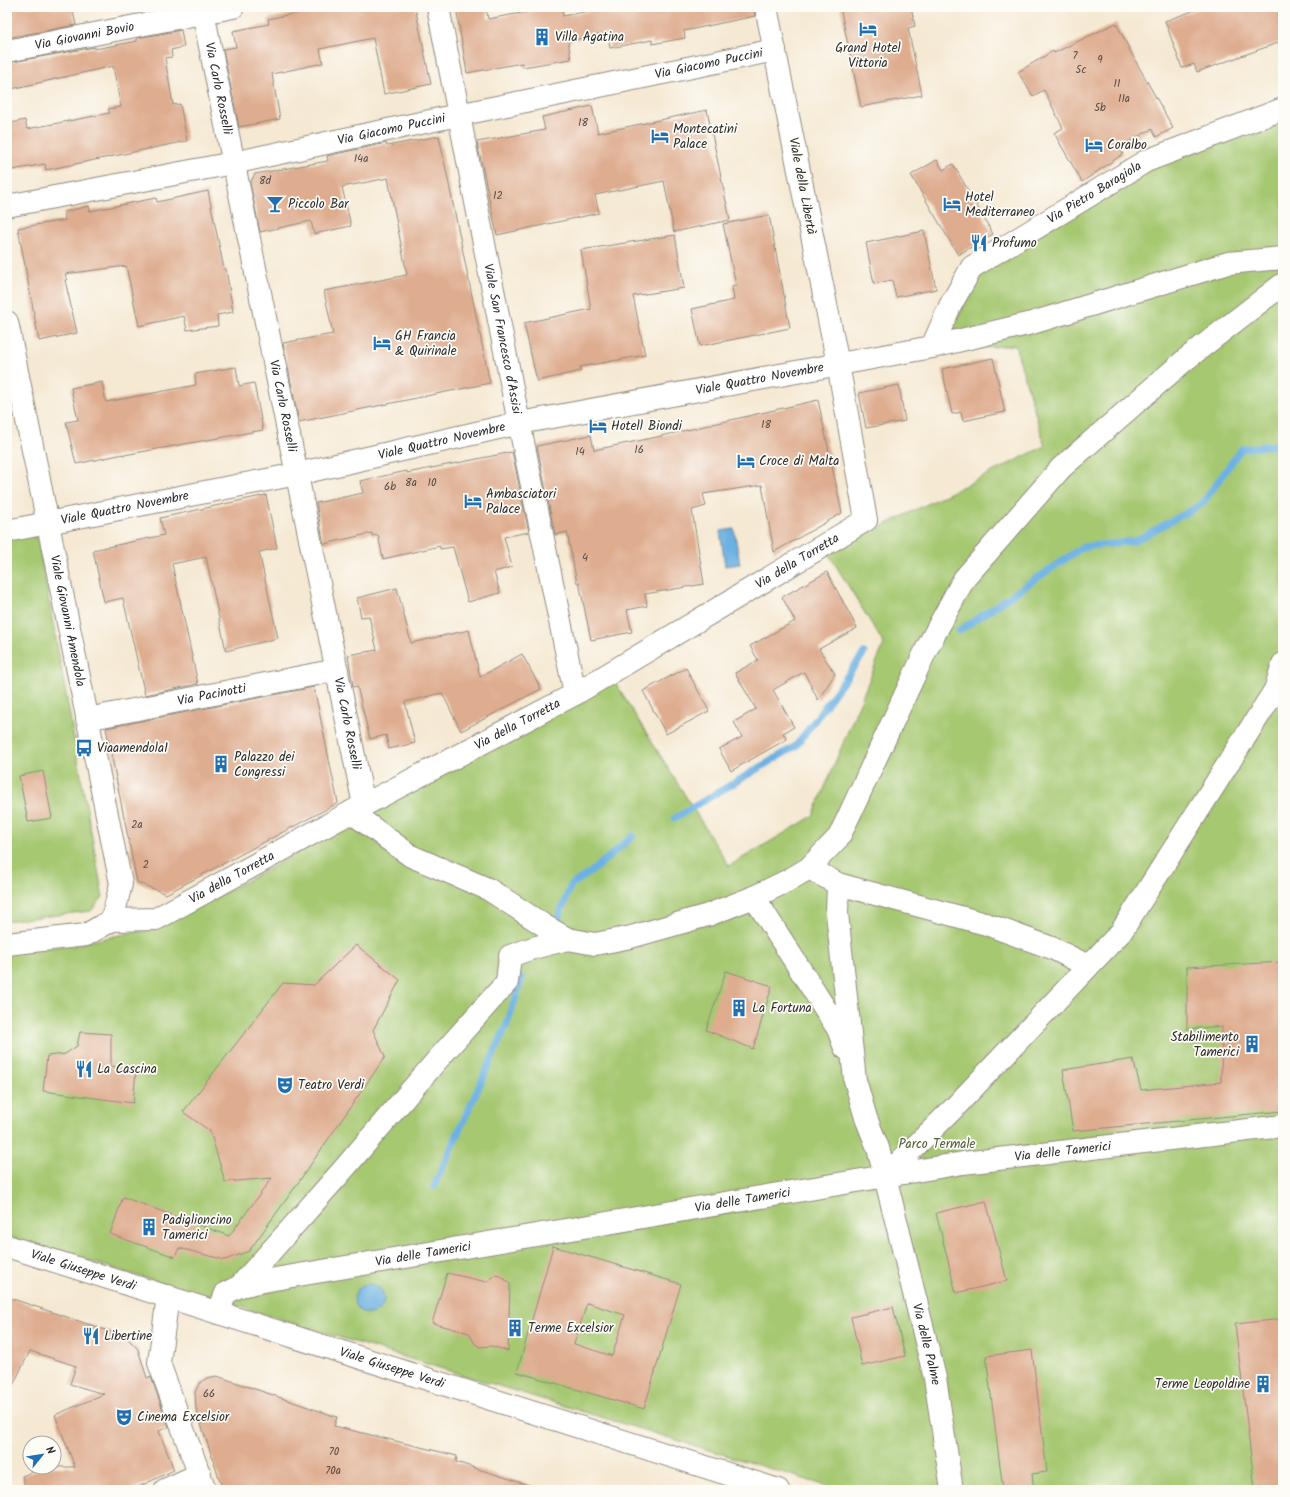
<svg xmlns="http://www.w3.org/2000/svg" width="1290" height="1497" font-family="Kalam,sans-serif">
  <rect width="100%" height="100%" fill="#fdfcf7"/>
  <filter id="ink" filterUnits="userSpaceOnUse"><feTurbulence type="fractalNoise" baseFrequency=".025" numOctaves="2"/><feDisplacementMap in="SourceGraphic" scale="8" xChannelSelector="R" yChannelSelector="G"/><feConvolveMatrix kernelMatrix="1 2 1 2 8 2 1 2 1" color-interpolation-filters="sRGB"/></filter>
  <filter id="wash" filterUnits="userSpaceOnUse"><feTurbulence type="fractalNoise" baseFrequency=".012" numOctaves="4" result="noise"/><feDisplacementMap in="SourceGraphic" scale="16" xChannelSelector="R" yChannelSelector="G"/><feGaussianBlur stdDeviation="0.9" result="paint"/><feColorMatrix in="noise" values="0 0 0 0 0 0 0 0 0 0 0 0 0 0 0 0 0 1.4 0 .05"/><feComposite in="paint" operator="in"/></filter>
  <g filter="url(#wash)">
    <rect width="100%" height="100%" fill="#f5e9d3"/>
    <path fill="#a6c871" stroke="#687a4e" d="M1283 120V1490H840L7 1236V953L79 944 165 925 614 681 729 866 813 816 884 644 828 553 1045 446 1015 345 941 352 981 270 1150 167Z
      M36 530 103 897 91 911 7 921V536Z"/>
    <path fill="#6cb1e2" stroke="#4c6e86" d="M734 529 740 564 725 566 720 531Z
      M354 1299a15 15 0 1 1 30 0a15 15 0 1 1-30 0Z"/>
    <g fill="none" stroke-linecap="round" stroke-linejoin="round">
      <path stroke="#6cb1e2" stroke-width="7" d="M959 631 1083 547 1135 541 1202 504 1241 449 1274 445 1283 441
        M675 818 796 746 864 653
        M558 919 571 885 591 872 633 836
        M434 1186 506 1027 522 978"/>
    </g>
    <g id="blocks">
      <path fill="#deac8e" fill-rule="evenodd" d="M7 7H72L76 25 7 38Z
        M326 7H415L431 84 384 94 373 38 320 49 323 63 272 74 280 119 239 127 223 49 236 47 233 31 269 24 268 19Z
        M456 7H486L488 19 555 7H562L563 16 609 7H754L755 16 684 31 685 38 652 44V40L610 48 608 33 568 41 571 59 523 67 522 63 467 73Z
        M840 7H911L915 26 908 28 922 95 861 107Z
        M1204 7H1258L1259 9 1283 7V41L1197 72 1194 64 1182 68 1165 21Z
        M1116 23 1135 60 1173 128 1156 137 1152 129 1119 147 1123 154 1082 182 1054 133 1063 128 1044 90 1033 96 1018 72 1053 51 1054 53Z
        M181 30 184 47 171 50 172 57 165 58 173 105 180 104 187 141 46 170 45 164 7 171V124L25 120 27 129 110 113 108 109 121 107 113 66 7 90V63L95 47V49L137 41V38Z
        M592 106 598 133 707 110 730 220 674 232 664 181 595 195 599 213 497 235 477 142 545 130 542 117Z
        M439 136 490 383 299 422 283 343 333 334 324 291 407 275 388 178 342 187 351 226 314 234 311 221 260 232 250 183 255 174 328 161 327 156 386 143 387 146Z
        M937 160 943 170 953 164 993 234 958 255 911 175Z
        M208 191 224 269H226L233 312 217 315 218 326 187 330 184 316 139 326 126 266 65 274 67 280H65L77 333 39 341 18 228 65 220 64 212 89 206 90 211 156 198 157 202Z
        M769 215 790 328 700 346 692 309 734 300 732 286 736 285 723 224Z
        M924 231 936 289 896 297 892 280 874 284 866 243Z
        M675 235 684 288 633 296 645 355 580 367 581 371 537 381 524 323 591 309 581 250Z
        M993 358 1005 412 963 421 961 412 952 414 942 369Z
        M236 367 239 386 254 383 263 430 124 455V454L76 464 66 422 78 420 71 388 102 382 106 402 196 385 195 374Z
        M899 385 905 421 866 428 859 393Z
        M818 400 842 513 774 552 762 485 703 494 706 506 692 510 704 584 645 594 647 606 627 610 632 632 591 640 579 582 577 583 567 532 555 535 537 446 591 435 594 450 657 437Z
        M512 452 529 532 504 537 512 567 494 572 500 593 468 602 453 547 440 549V546L383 559 378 535 372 536V533L324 544 316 503 363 493 360 481 407 471V473Z
        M266 495 277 548 259 552 278 638 226 651 206 557 172 564 198 684 145 695 123 598 104 602 93 550 164 535 160 518Z
        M827 572 857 628 819 649 835 674 818 700 804 672 773 690 794 727 783 733 787 739 731 771 719 749 742 737 734 722 756 709 735 673 758 660 750 646 795 621 782 597Z
        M397 588 411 643 469 630 480 677 522 654 541 689 461 731 442 693 405 702 415 743 389 749 386 735 370 739 357 686 353 687 348 655 377 650 369 616 361 617 357 598Z
        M686 668 709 711 666 734 643 691Z
        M314 687 338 803 166 894 137 882 106 728Z
        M43 771 52 818 28 822 19 776Z
        M356 945 400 980 373 1030 385 1057 291 1193 249 1251 225 1260 179 1248 175 1257 110 1234 123 1197 229 1236 272 1178 225 1182 210 1131 183 1112 283 983 314 985Z
        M1283 962V1111L1073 1131 1063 1070 1133 1059 1141 1090 1221 1082 1222 1026 1187 1029V967Z
        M726 971 772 986 753 1049 706 1030Z
        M80 1032 111 1034V1066L136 1071 133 1103 43 1091 47 1056 65 1054 77 1046Z
        M986 1201 1007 1281 956 1293 936 1213Z
        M553 1246 681 1284 644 1409 517 1372ZM587 1303 625 1315 612 1356 574 1344Z
        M447 1273 487 1282 494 1275 500 1276 510 1283 508 1351 491 1346 480 1347 475 1344 469 1333 432 1323Z
        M7 1297 126 1337 138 1349 147 1378 151 1377 169 1427 159 1431 174 1470 132 1490H26L22 1476 45 1467H75L55 1415 104 1394 70 1384 76 1366 30 1351 7 1397Z
        M893 1307 905 1356 862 1366 851 1317Z
        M1283 1319V1490H1255L1235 1324Z
        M1032 1350 1047 1472 1032 1474 1034 1490H1003L986 1356Z
        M217 1376 337 1417 334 1426 457 1456 456 1462 532 1486V1490H223L196 1409 195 1392 199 1384 207 1378Z"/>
    </g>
  </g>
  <g filter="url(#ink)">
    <use href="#blocks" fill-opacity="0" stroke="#908a7f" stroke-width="1"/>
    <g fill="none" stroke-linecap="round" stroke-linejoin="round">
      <g stroke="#908a7f" stroke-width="24">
        <g id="street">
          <path id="s1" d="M202 7 364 805"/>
          <path id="s2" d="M438 7 517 413 575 694"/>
          <path id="s3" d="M7 51 233 7"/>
          <path id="s4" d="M7 206 233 163 458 115 775 50"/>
          <path id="s5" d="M7 322 121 884 112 920"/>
          <path d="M932 347 1032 323 1228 263 1283 258"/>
          <path id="s6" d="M7 531 297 474 520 423 932 347 950 306 972 267 1146 161 1283 109"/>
          <path id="s7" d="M87 719 337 670"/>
          <path d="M351 812 411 856 488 889 545 926 568 939"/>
          <path d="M809 868 838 884 986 924 1052 948 1088 966"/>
          <path id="s8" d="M838 884 837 913 855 1080 866 1118 878 1148 935 1378 952 1490"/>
          <path d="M754 897 838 1029 845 1048"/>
          <path id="s9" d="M7 944 86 935 112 920 156 919 364 805 575 694 866 520 838 364 766 7"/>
          <path d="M884 1177 954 1108 1121 932 1275 690 1283 664"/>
          <path id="s10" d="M7 1246 778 1490"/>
          <path d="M240 1286 342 1171 438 1059 507 982 510 956 533 948 568 939 595 944 631 937 708 915 754 897 789 880 809 868 839 837 927 648 964 579 1061 468 1185 360 1283 284"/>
          <path d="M168 1296 159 1363 205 1490"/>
          <path id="s11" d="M218 1313 226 1293 240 1286 269 1280 963 1163 1283 1126"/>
          <path d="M165 1490 200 1474"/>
        </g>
      </g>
      <use href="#street" stroke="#fff" stroke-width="22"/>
    </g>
  </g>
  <defs>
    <g id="hotel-bare" transform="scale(1.38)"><path d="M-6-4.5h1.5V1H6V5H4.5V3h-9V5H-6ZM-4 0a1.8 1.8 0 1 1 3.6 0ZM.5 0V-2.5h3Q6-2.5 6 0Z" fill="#1f6fb2" stroke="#fdfcf7" stroke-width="2.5" paint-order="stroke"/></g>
    <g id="building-bare" transform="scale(1.38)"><path d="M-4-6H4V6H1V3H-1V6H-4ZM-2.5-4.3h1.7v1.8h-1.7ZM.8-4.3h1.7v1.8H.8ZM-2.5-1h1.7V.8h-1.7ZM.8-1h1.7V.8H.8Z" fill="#1f6fb2" stroke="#fdfcf7" stroke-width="2.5" paint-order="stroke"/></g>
    <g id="bar-bare" transform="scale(1.38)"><path d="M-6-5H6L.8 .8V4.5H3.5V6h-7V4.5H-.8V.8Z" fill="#1f6fb2" stroke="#fdfcf7" stroke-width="2.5" paint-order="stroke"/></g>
    <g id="restaurant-bare" transform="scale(1.38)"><path d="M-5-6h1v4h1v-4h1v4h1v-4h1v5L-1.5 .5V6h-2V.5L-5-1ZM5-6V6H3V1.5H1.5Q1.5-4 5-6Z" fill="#1f6fb2" stroke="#fdfcf7" stroke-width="2.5" paint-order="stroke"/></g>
    <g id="bus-bare" transform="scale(1.38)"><path d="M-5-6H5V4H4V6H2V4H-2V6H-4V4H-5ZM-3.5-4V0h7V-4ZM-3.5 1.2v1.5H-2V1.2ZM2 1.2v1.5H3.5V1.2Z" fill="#1f6fb2" stroke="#fdfcf7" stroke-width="2.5" paint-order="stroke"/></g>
    <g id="theatre-bare" transform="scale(1.38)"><path d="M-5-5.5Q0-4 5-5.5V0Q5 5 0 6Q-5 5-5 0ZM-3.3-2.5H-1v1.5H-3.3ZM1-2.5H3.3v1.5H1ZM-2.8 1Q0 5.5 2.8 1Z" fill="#1f6fb2" stroke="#fdfcf7" stroke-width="2.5" paint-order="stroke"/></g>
  </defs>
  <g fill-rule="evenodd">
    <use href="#hotel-bare" x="868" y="29"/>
    <use href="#building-bare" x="542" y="37"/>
    <use href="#hotel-bare" x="660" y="136"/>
    <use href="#hotel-bare" x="1094" y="145"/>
    <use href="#bar-bare" x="275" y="204"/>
    <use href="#hotel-bare" x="952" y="204"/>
    <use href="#restaurant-bare" x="979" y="243"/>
    <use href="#hotel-bare" x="382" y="343"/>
    <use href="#hotel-bare" x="598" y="426"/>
    <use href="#hotel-bare" x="746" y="461"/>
    <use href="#hotel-bare" x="473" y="501"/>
    <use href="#bus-bare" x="84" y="748"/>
    <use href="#building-bare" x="221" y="764"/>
    <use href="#building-bare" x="739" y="1008"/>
    <use href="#building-bare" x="1252" y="1044"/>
    <use href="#restaurant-bare" x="84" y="1069"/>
    <use href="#theatre-bare" x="285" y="1085"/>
    <use href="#building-bare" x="149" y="1227"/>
    <use href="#building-bare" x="515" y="1328"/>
    <use href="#restaurant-bare" x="91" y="1336"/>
    <use href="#building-bare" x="1263" y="1384"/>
    <use href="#theatre-bare" x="124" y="1417"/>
  </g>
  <g text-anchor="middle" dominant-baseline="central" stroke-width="3.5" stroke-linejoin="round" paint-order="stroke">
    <g font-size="11" fill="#584b44">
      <text x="1075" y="56">7</text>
      <text x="1100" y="60">9</text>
      <text x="1081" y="70">5c</text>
      <text x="1117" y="84">11</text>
      <text x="1124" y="99">11a</text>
      <text x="1100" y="108">5b</text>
      <text x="583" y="123">18</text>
      <text x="361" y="159">14a</text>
      <text x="265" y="181">8d</text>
      <text x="498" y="196">12</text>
      <text x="766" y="425">18</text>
      <text x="639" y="450">16</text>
      <text x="580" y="452">14</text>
      <text x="411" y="483">8a</text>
      <text x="432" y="483">10</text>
      <text x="390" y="487">6b</text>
      <text x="585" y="558">4</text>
      <text x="137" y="825">2a</text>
      <text x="146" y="865">2</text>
      <text x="209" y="1394">66</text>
      <text x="334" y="1452">70</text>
      <text x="333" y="1471">70a</text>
    </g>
    <g font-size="13" fill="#2b2b2b" stroke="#fdfcf7">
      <text stroke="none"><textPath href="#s3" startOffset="79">Via Giovanni Bovio</textPath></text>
      <text stroke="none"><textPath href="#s4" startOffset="716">Via Giacomo Puccini</textPath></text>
      <text stroke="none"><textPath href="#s1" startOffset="83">Via Carlo Rosselli</textPath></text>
      <text stroke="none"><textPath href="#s4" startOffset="392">Via Giacomo Puccini</textPath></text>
      <text transform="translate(802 186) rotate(79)">Viale della Libertà</text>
      <text stroke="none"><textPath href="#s6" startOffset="1176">Via Pietro Baragiola</textPath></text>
      <text stroke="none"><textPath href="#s2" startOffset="338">Viale San Francesco d'Assisi</textPath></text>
      <text stroke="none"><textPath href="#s6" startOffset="768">Viale Quattro Novembre</textPath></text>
      <text stroke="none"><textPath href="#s1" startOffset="407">Via Carlo Rosselli</textPath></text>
      <text stroke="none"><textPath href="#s6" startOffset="444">Viale Quattro Novembre</textPath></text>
      <text stroke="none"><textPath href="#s6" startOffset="120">Viale Quattro Novembre</textPath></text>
      <text stroke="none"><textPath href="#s9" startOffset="888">Via della Torretta</textPath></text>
      <text stroke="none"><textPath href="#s5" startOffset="305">Viale Giovanni Amendola</textPath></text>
      <text stroke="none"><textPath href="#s7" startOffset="127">Via Pacinotti</textPath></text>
      <text stroke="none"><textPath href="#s1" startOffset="731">Via Carlo Rosselli</textPath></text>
      <text stroke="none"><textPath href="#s9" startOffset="564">Via della Torretta</textPath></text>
      <text stroke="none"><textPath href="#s9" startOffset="240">Via della Torretta</textPath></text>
      <text stroke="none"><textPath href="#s11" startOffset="871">Via delle Tamerici</textPath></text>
      <text stroke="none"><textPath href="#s11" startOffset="547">Via delle Tamerici</textPath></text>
      <text stroke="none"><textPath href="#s11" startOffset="223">Via delle Tamerici</textPath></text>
      <text stroke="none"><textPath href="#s10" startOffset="80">Viale Giuseppe Verdi</textPath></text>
      <text stroke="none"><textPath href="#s8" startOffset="471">Via delle Palme</textPath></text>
      <text stroke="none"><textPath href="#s10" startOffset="404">Viale Giuseppe Verdi</textPath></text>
    </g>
    <g font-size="13" fill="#2b2b2b" stroke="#fdfcf7" text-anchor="start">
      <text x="555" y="37">Villa Agatina</text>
      <text x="868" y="48" text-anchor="middle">Grand Hotel<tspan x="868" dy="15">Vittoria</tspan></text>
      <text x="673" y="129">Montecatini<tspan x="673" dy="15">Palace</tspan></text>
      <text x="1107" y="145">Coralbo</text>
      <text x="965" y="197">Hotel<tspan x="965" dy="15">Mediterraneo</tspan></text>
      <text x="288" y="204">Piccolo Bar</text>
      <text x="992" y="243">Profumo</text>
      <text x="395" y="336">GH Francia<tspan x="395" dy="15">&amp; Quirinale</tspan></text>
      <text x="611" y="426">Hotell Biondi</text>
      <text x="759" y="461">Croce di Malta</text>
      <text x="486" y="494">Ambasciatori<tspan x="486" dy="15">Palace</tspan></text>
      <text x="97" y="748">Viaamendola1</text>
      <text x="234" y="757">Palazzo dei<tspan x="234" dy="15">Congressi</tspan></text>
      <text x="752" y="1008">La Fortuna</text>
      <text x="1239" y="1037" text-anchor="end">Stabilimento<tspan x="1239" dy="15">Tamerici</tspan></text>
      <text x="97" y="1069">La Cascina</text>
      <text x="298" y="1085">Teatro Verdi</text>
      <text x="162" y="1220">Padiglioncino<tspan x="162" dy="15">Tamerici</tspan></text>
      <text x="528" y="1328">Terme Excelsior</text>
      <text x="104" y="1336">Libertine</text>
      <text x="1250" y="1384" text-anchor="end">Terme Leopoldine</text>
      <text x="137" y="1417">Cinema Excelsior</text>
    </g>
    <g font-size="13" fill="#505a40" stroke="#fdfcf7">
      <text x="937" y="1144">Parco Termale</text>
    </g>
  </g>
  <rect width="1290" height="1497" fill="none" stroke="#fdfcf7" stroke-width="24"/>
  <g transform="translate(42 1455) rotate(60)"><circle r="19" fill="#fdfcf7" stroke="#a9a8a5"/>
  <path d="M0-3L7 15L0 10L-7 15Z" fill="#1f6fb2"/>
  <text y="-6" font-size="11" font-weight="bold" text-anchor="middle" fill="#2b2b2b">N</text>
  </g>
</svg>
